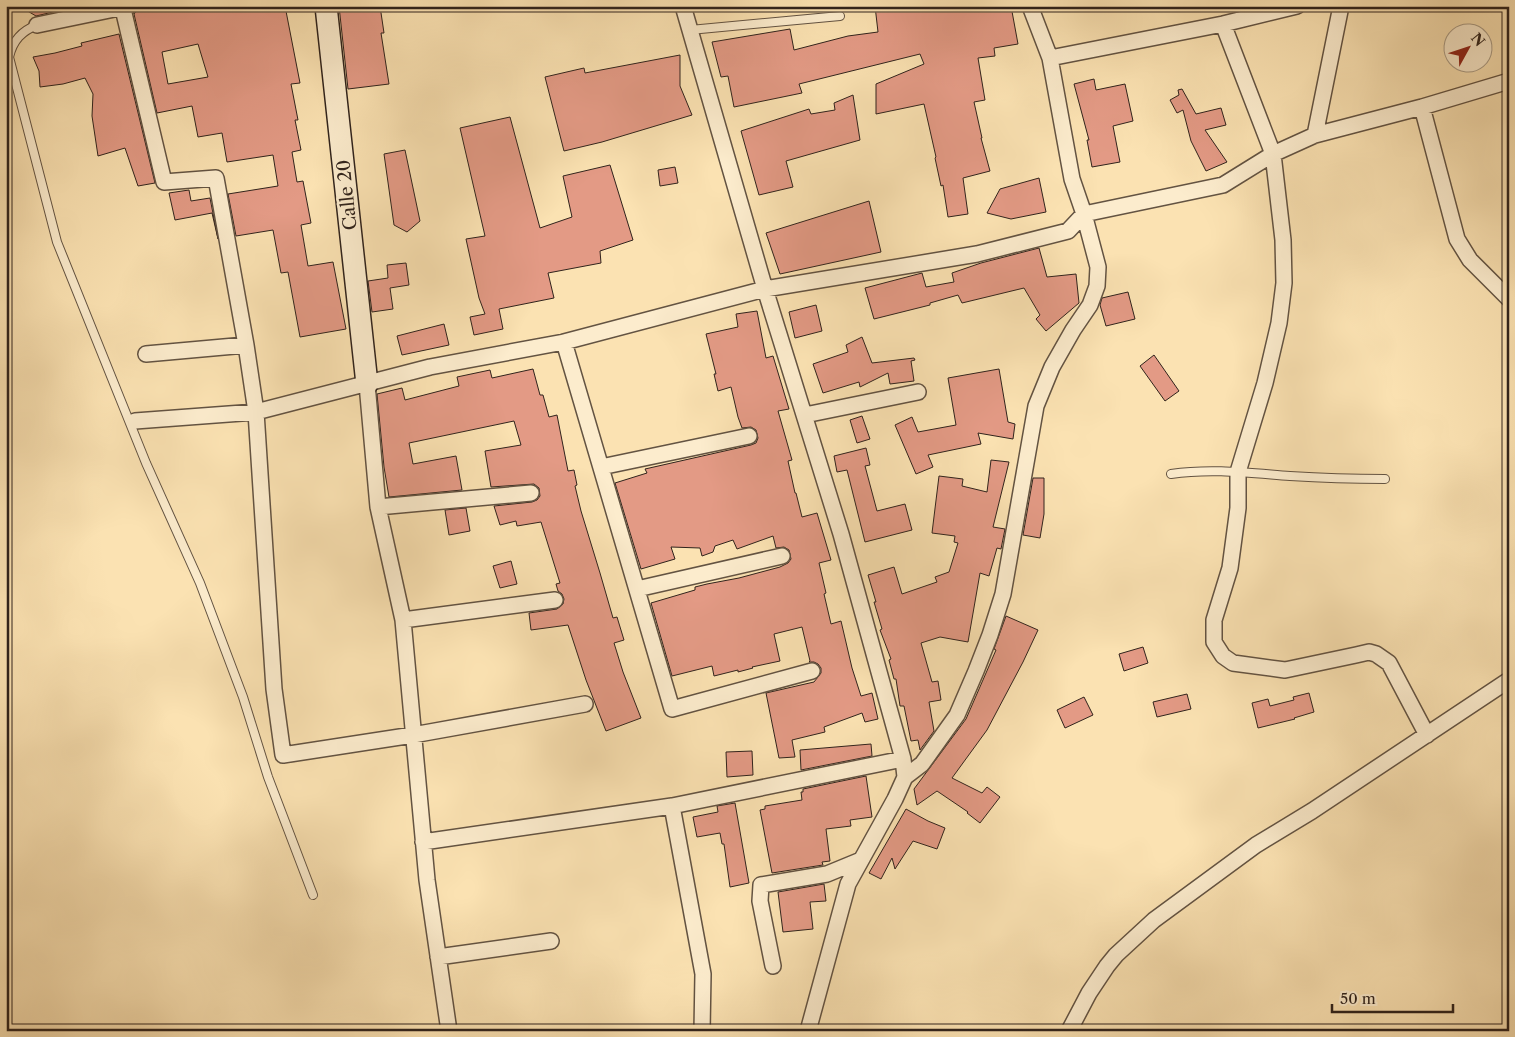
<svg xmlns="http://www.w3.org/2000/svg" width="1515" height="1037" font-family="'Libre Caslon Text',serif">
  <rect width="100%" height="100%" fill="#fbe2b2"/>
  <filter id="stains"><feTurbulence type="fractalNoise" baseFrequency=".004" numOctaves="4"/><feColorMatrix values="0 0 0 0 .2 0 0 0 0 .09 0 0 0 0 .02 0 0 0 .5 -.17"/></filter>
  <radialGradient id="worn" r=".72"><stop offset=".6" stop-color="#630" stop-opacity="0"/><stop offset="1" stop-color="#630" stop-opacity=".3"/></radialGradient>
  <path fill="#e39a85" stroke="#30231c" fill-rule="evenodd" d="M19 6H60L57 11 36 16Z
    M155 6H285L300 83 291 84 298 120H295L301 150 292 152 297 182 303 181 311 223 301 225 308 266 333 262 346 329 300 337 288 272 281 273 273 230 236 236 228 194 278 186 273 155 227 162 222 133 198 137 192 106 157 113 134 14 138 9ZM198 44 208 77 168 84 162 52Z
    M339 6H380L384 33H381L389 84 348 89Z
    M875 6H1011L1018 44 994 48 995 56 978 58 985 100 974 102 982 138H981L990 171 963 178 968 214 948 217 943 185 941 186 935 158 936 157 924 104 876 114V84L924 64 920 54 799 84 802 93 734 107 728 76 721 77 712 42 790 29 794 50 848 36 878 32Z
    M119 34 155 183 138 186 125 148 98 156 92 116 93 94 85 78 63 84 40 87 39 71 33 57 55 53 82 46 81 43Z
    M680 55V86L692 115 602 142 564 151 545 77 584 68 585 73Z
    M1094 79 1096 90 1125 84 1133 121 1113 126 1120 162 1092 167 1087 140H1089L1074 84Z
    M1182 89 1196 114 1221 108 1226 125 1205 130 1227 162 1206 171 1191 141 1183 110 1177 113 1170 100 1179 95 1178 90Z
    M853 95 860 140 786 161 793 187 759 195 741 131 809 109 811 114 835 110 834 103Z
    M510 117 540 228 572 217 563 176 610 165 633 240 600 251 601 263 548 273 554 298 499 309 503 329 474 335 470 317 485 314 479 298 466 239 485 236 460 128Z
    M405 150 420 221 407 232 394 225 384 154Z
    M675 167 678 183 660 186 658 170Z
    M1039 178 1046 212 1011 219 987 213 1000 189Z
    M189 190 191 201 210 198 218 239 212 213 175 220 169 193Z
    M869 201 881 252 780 274 766 233Z
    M1039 248 1047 277 1076 274 1079 303 1046 331 1036 319 1040 315 1024 288 962 303 958 295 930 303V305L874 319 865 288 922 273 926 287 954 282 952 273 981 263Z
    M406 263 409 285 390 288 393 309 372 312 368 281 388 278 387 265Z
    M1128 292 1135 319 1106 326 1100 305 1102 298Z
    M816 305 822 331 795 338 789 312Z
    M757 311 766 358 773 356 789 409 778 411 792 460 788 461 795 493H796L802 517 817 513 831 560 819 563 826 593 824 594 831 624 841 621 852 668 861 696 872 693 878 719 865 722 862 713 824 727 825 732 792 740 795 757 779 758 766 693 814 682 821 673V668L818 664 814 662H809L810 661 802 627 774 634 780 661 752 667 753 668 738 672V670L714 676 712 666 672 676 651 603 695 590V587L707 584 739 578 780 567 788 563 791 559 789 550 784 547 776 548 773 536 737 549 733 540 715 546 713 552 702 556 700 548 671 547 675 559 641 569 615 483 647 473 645 469 751 445 756 443 758 438 756 430 751 427 742 428 738 417 731 387 718 391 714 374H716L706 334 738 327 736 314Z
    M444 324 449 345 402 355 397 336Z
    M862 337 872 363 914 358 915 360 911 361 914 381 890 384 888 373 860 387 859 382 823 393 813 364 848 352 846 345Z
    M1154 355 1179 391 1165 401 1140 366Z
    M533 369 540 395H543L549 417 557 415 568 471 574 470 577 485 575 486 581 511 600 573 613 618 617 617 624 640 614 643 623 672 641 718 606 731 586 680 568 625 531 630 529 613 557 609 563 604 564 599 562 594 558 591 556 584 560 583 541 522 517 526 516 521 500 525 494 506 532 502 537 500 540 496 539 488 534 484 491 487 485 451 521 445 514 421 409 443 413 464 456 456 462 490 389 497 384 467 377 394 402 388 405 400 459 386 457 377 490 370 492 378Z
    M999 369 1008 422 1015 424 1013 439 978 433 981 444 928 455 933 467 916 474 895 425 912 417 918 432 956 425 948 378Z
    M862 416 870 439 857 443 850 420Z
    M866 448 870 465 865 466 877 511 905 504 912 530 865 542 847 470 837 472 834 456Z
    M991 460 1009 462 993 527 1005 529 1001 549 997 548 989 576 980 573 968 642 940 637 921 643 932 682 938 681 941 700 929 702 934 731 920 750 918 740 911 741 904 706H900L896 679H894L889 660 891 659 880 630 882 629 874 602H876L868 575 894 567 902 594 937 582 935 577 949 572 958 543 954 542 955 536 932 533 939 476 963 479 962 486 987 492Z
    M1033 478H1044V514L1040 538 1023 535Z
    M466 508 470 531 449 535 445 510Z
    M511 561 517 584 500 588 493 566Z
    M1006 616 1038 630 1023 662 987 730 952 778 982 793 987 787 1000 797 980 823 967 813 968 812 937 791 917 805 914 789 966 719 996 650 994 649Z
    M1143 647 1148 663 1124 671 1119 654Z
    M1309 693 1314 712 1294 718 1295 719 1258 728 1252 703 1268 699 1270 706 1294 700 1293 697Z
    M1187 694 1191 709 1157 717 1153 702Z
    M1084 697 1093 715 1065 728 1057 710Z
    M871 744 872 756 801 770 800 750Z
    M752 751 753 775 727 777 726 752Z
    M866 776 872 817 850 820 851 826 826 829 830 861 822 862 823 865 772 873 760 810 765 809V806L802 800 801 792H803V789Z
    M735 803 749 883 730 887 724 844H722L720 833 697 837 693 817 718 812 717 806Z
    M906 809 928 821 945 828 937 849 913 841 895 869 892 858 881 879 869 873Z
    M824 884 826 901 810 902 813 929 783 932 778 892Z"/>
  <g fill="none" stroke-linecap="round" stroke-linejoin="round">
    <g stroke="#635342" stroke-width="10">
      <path id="lane" d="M37 25C22 31 13 40 9 57L57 242 146 463 200 583 243 697 268 777 313 895
        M690 30 840 16
        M1171 474C1211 468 1250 473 1290 476 1321 478 1353 479 1385 479"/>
    </g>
    <g stroke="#635342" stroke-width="18">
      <path id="street" d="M683 6 765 289 841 534 903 759 905 777 895 799 848 884 808 1031
        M123 9 164 182 216 178 246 345 256 412 274 689 283 755 413 735 585 704
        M1223 24 1273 154 1283 240 1284 283 1279 323 1265 383 1238 472V508L1230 568 1214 620V642L1223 656 1233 663 1285 670 1356 655 1369 652 1376 654 1389 663 1427 735
        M37 25 129 6
        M1050 58 1223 24 1297 6
        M1422 107 1457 239 1470 260 1509 299
        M1315 135 1341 6
        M564 342 672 709 812 671
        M146 354 246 345
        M367 384 378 507 403 620 427 880 449 1031
        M805 415 918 392
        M135 421 256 412 430 367 564 342 765 289 977 254 1068 231 1084 214 1223 185 1273 154 1315 135 1422 107 1509 81
        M601 467 749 436
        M378 507 531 493
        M637 589 782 556
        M403 620 555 600
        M905 777 922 764 957 715 976 671 990 635 1003 594 1036 406 1052 367 1073 330 1090 305 1097 286 1098 267 1084 214 1072 179 1050 58 1030 6
        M672 806 703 974 702 1031
        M423 842 672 806 903 759
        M438 957 551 941
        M773 966 760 901 761 885 827 874 861 860
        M1069 1031 1089 993 1107 966 1116 955 1154 920 1256 845 1312 811 1509 680"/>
    </g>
    <g stroke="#30231c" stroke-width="24">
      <path id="secondary" d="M326 6 367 384"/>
    </g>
    <use href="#lane" stroke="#fceccd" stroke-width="8"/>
    <use href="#street" stroke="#fceccd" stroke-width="15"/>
    <use href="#secondary" stroke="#fceccd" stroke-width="21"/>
  </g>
  <g text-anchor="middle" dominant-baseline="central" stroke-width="5" stroke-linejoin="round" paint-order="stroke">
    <g font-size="18" fill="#30231c" stroke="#fceccd">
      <text transform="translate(347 195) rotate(-96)">Calle 20</text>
    </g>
  </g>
  <rect width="1515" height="1037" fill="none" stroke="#fbe2b2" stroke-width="25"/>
  <rect x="8" y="8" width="1500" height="1022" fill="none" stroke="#30231c" stroke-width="2.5"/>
  <rect x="12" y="12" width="1490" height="1012" fill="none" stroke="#30231c"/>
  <g transform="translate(1468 48) rotate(50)"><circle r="24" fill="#fceccd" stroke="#aa9c86"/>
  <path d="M0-4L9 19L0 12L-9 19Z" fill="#8f2418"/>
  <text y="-8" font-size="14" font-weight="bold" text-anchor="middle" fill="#30231c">N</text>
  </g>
  <path d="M1332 1004v8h121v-8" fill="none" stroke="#30231c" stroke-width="2.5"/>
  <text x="1340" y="1004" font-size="15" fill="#30231c" stroke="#fceccd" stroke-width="4" paint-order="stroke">50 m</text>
  <rect width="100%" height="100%" filter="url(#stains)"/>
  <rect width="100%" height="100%" fill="url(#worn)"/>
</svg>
